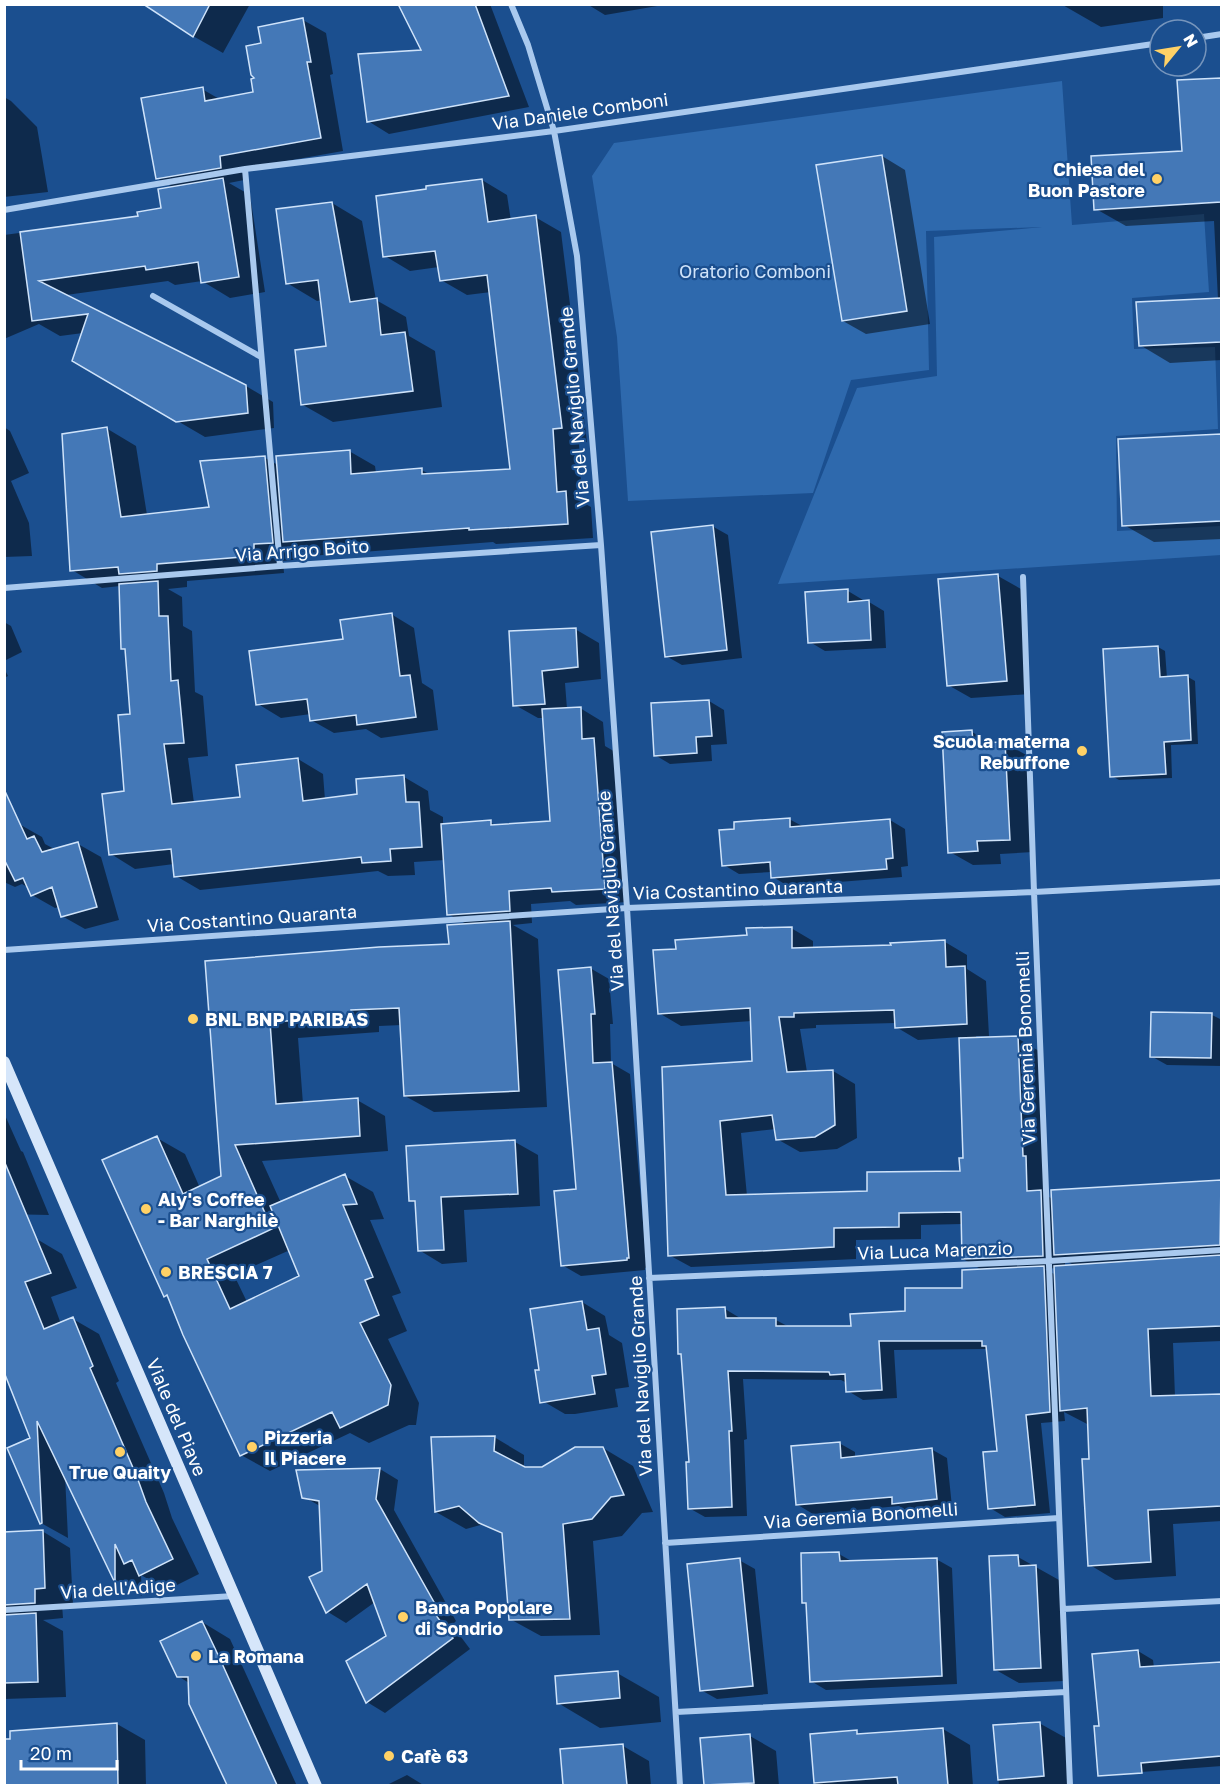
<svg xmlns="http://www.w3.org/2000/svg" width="1226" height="1790" font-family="'Golos Text',sans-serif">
  <rect width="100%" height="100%" fill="#1b4f8f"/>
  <path fill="#2e69ad" d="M1062 81 1072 225 1204 214 1209 292 1132 298 1134 349 1215 347 1218 429 1116 436 1117 531 1221 526V555L778 584 857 388 937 376 934 237 1042 227 926 231 929 370 851 380 813 493 628 501 617 337 592 176 614 143Z"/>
  <path fill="#0007" fill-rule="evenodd" d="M146 4H250L223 53 193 36Z
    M400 4H490L529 107 389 134 368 121 424 51Z
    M587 4H669L605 15Z
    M1061 4H1163V18L1101 27Z
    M303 20 326 33 333 74 330 75 343 151 242 169 244 180 229 183 250 195 265 292 230 298 202 281 175 285 168 281 66 295 246 386 273 402 274 428 205 437 73 360 83 333 60 336 39 324 4 339V235L139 217 163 210 174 188 157 178 202 89 221 100 255 93 263 44Z
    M1222 79V360L1170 363 1140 345 1218 299 1214 221 1126 226 1096 209 1183 152 1179 82Z
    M4 97 11 101 37 127 48 192 4 197Z
    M882 156 905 170 930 324 866 334 843 321Z
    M482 180 507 195 511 221 535 217 561 232 587 442 579 443 582 502 591 507 593 538 496 544 493 542 310 556 302 551V559L283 561 284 573 187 581V587L168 589 182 597 183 626 192 631 195 692 203 696 208 756 188 758 194 803 242 798 298 759 323 774 325 800 358 796 404 777 428 791 430 810 443 817V826L490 822 497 826 551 823 544 718H538L515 705 575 629 599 643 601 679 565 683 567 709 580 708 603 722 605 746 617 753 628 902 576 905 570 901 531 904 532 923 513 925 538 939 547 1107 434 1112 405 1096 402 1025 379 1026V1032L298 1038 303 1104 357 1100 385 1116 388 1151 262 1161 281 1203 345 1176 373 1192 384 1219 370 1220 401 1293 392 1296 407 1331 388 1339 419 1403 416 1425H409L369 1443 350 1433 270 1471 241 1455 170 1298 165 1296 157 1138 185 1154 200 1188 223 1177 207 963 450 946 468 925 448 914 445 860 414 862 415 875 388 876 378 871 200 890 176 876 174 864 135 869 111 854 126 793 132 716 126 651 122 648 120 586 102 588 72 570 106 428 136 446 147 515 210 508 265 458 278 465 349 451 375 466 376 473 422 470 430 475 512 470 491 292 467 295 441 280 439 267 410 271 385 256ZM290 1250 301 1276 247 1302 234 1275Z
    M332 203 362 221 376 300 406 317 409 336 435 351 442 407 333 422 303 405 328 347 322 300 317 301 287 283Z
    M4 427 10 431 29 473 11 481 29 523 32 556 4 557Z
    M1222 436V539L1154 542 1124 525 1119 441Z
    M712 526 728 535 742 658 682 665 666 656Z
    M998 576 1021 589 1030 694 971 698 948 685Z
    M848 591 863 600V602H869L884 611 886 648 825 651 810 642Z
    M391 614 414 628 422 683 433 690 438 730 381 738 366 729 334 733 311 720V714L281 718 258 704 345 640Z
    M4 622 11 626 22 652 4 661Z
    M1158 647 1165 651 1167 678 1188 677 1195 681 1198 744 1171 745 1172 778 1119 780 1112 776Z
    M4 668 8 676 4 678Z
    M709 701 724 710 727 744 711 745 712 761 670 764 655 755Z
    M972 732 993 744 1005 743 1028 756 1033 852 1000 854 1001 864 973 865 950 852Z
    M789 819 804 827 890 820 905 829 908 866 901 867 902 877 788 886 773 877 772 872 739 874 724 865Z
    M19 824 42 837 45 844 56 850 78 844 101 857 119 920 85 929 62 916 59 907 55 908 32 895 29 888 22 884 15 887 4 882V831Z
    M791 928 813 941V949L892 947 945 942 967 955V969L986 981 989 1036H976L977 1039 1017 1038 1039 1051 1049 1197 1053 1199V1191L1222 1182V1341L1173 1343 1175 1397 1222 1395V1521L1173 1524 1176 1576 1115 1580 1090 1565 1089 1425 1064 1412 1065 1421 1041 1423 1050 1513 1005 1517 990 1508 998 1452 988 1349 894 1350 897 1398 863 1400 848 1391 847 1383 841 1380 743 1379 747 1439 744 1440 747 1516 705 1517 689 1508 690 1463 725 1309 740 1318V1320H776L789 1327H852L906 1313 964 1290 984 1271 963 1259 962 1224 921 1225V1239L856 1240V1259L691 1267 669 1255 663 1069 753 1063 752 1021 681 1026 659 1013 678 950ZM896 1023V1027L918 1040 961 1037 965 1159 961 1172 869 1193 747 1196 741 1133 776 1129 777 1139 800 1152 837 1149 857 1138 855 1084 833 1071 807 1072 800 1029 816 1028V1025ZM1065 1260 1075 1266 1065 1267ZM1056 1268V1275L1045 1269Z
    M590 968 609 979 613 1024H610L611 1063 630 1074 647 1267 645 1268V1270L581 1276 562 1265 578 1190Z
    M1152 1014 1212 1015 1222 1020V1066L1167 1065 1151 1056Z
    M4 1113 21 1151 23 1152 49 1215 4 1214Z
    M515 1142 538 1155 540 1206 464 1210 467 1262 442 1264 419 1250 417 1204 411 1200Z
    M35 1238 62 1254 77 1288 51 1297 61 1324 73 1319 99 1334 119 1381 116 1383 164 1493 172 1518 199 1574 167 1590 141 1575 142 1596 117 1582 65 1475 68 1538 41 1523 32 1439 4 1368V1240Z
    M582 1302 605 1316 609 1335 622 1343 629 1387 615 1389 618 1407 575 1414H565L541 1400Z
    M494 1437 524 1455V1468L542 1469 603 1448 633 1466 653 1512 642 1513 622 1536 593 1541 600 1635 541 1636 510 1619 503 1535 484 1524 466 1529 436 1512Z
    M839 1443 855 1452V1458L931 1449 947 1458 952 1507 909 1512 899 1506 813 1514 798 1505Z
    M380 1469 398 1480 394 1510 456 1621 452 1625 470 1649 385 1713 367 1702 348 1661 388 1636 375 1602 346 1623 328 1612 311 1577 323 1572 320 1506 304 1497Z
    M42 1531 70 1548 73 1604H62L63 1618 43 1620 63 1631 66 1697 4 1699V1533Z
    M839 1554 853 1562 936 1559 952 1568 957 1684 826 1690 811 1681 807 1605 803 1602Z
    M1018 1557 1059 1580 1064 1681 1019 1683 996 1670Z
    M739 1560 755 1569 768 1694 717 1699 701 1690Z
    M202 1622 230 1639 297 1786H229L191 1703 189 1683 178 1676Z
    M1138 1651 1153 1660 1154 1668 1222 1663V1766L1114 1774Z
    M617 1673 659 1697 661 1722 600 1728 558 1703Z
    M1039 1723 1066 1738 1069 1786H999L995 1726Z
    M117 1724 145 1740 146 1786H4V1741Z
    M943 1729 970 1745 973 1786H816L811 1735 856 1732 862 1735Z
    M750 1736 776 1751 779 1786H706L702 1739Z
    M623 1746 649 1761 651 1786H565L562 1750Z
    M407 1775 425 1786H385Z"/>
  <path fill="#4478b7" stroke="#cfe3fa" stroke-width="1.5" d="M143 4H210L193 37Z
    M398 4H475L509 96 367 122 358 54 421 50Z
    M303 18 311 62H307L321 138 220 156 221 168 156 179 141 98 203 87 205 101 253 92 251 79 254 78 251 75 246 46 261 43 258 27Z
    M1221 78V202L1094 210 1091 156 1182 151 1177 80Z
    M882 155 907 311 842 321 816 165Z
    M223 178 239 277 201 283 198 262 146 270 145 266 39 281 246 385 248 413 176 422 72 361 88 314 32 321 20 232 138 216 137 212 161 208 158 189Z
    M482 179 488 222 536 215 562 428 553 429 557 492 566 491 568 524 469 530V528L283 542 276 456 350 450 351 474 422 468V474L510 469 487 275 440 281 435 251 383 257 376 196 426 189V186Z
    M332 202 350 302 377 298 381 335 405 332 413 391 301 405 295 350 326 346 318 280 286 284 276 209Z
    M1221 298V342L1139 346 1136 302Z
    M107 427 121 517 209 507 200 461 265 456 273 543 254 544V556L157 564V571L119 574 118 567 70 571 62 434Z
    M1221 434V521L1122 526 1118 439Z
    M713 525 727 650 665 657 651 532Z
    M998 574 1007 681 947 686 938 579Z
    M158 581 159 616H168L171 681 178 680 184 743 164 744 172 804 240 797 236 765 298 758 303 801 357 794 356 779 404 775 406 802H419L422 847 390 849 391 861 362 863 361 857 174 877 171 849 109 855 102 794 124 791 118 715 130 714 125 649H121L119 584Z
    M848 589V602L869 600 871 640 808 643 805 592Z
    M392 613 400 676 410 675 416 717 357 725 356 715 310 721 307 699 256 705 249 651 343 639 340 620Z
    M576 628 578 667 542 671 545 704 513 706 509 631Z
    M1158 646 1160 677 1188 675 1191 740 1164 742 1166 774 1110 777 1103 649Z
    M709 700 712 736 696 737 697 753 654 756 651 703Z
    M581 707 582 739 594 738 605 889 552 892 551 888 509 891 510 911 447 915 441 824 491 820V825L550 821 542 709Z
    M972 730 973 743 1005 742 1010 840 977 841 978 851 948 853 942 732Z
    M4 789 27 839 34 836 42 852 78 842 97 907 61 917 52 887 31 896 23 878 15 881 4 859Z
    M790 818V827L890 819 893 858 886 859 887 869 771 878 770 862 722 866 719 830 734 829V822Z
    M510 921 519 1091 404 1096 399 1008 351 1010 352 1017 270 1022 276 1104 358 1098 360 1136 235 1145 272 1229 207 1259 230 1309 299 1276 270 1206 345 1174 357 1204 343 1205 373 1277 365 1280 379 1315 360 1323 391 1385 388 1405 340 1428 332 1412 240 1456 183 1335 167 1295 164 1297 102 1160 157 1136 183 1194 221 1176 205 961 379 947 449 944 447 925Z
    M792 927V948L891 945 890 943 945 940 946 967 965 966 967 1024 895 1028 894 1010 794 1013V1017H779L787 1072 833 1070 835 1125 815 1137 776 1140 772 1115 720 1121 726 1195 867 1191V1172L960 1171 959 1158H963L959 1038 1018 1036 1023 1156H1026L1027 1191 1041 1190 1043 1256 962 1259 961 1212 899 1213V1227L834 1228V1247L668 1256 662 1067 752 1061 750 1008 658 1014 653 950 676 949 675 940 747 935 746 928Z
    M591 967 595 1014H591L593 1063 612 1062 629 1258H627V1260L561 1266 554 1191 576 1189 558 970Z
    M1151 1012 1212 1013 1211 1058 1150 1057Z
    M515 1140 518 1194 441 1197 444 1250 418 1251 415 1201H409L406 1146Z
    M5 1163 51 1273 25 1282 44 1329 73 1317 93 1366 90 1368 137 1477 146 1502 173 1559 139 1576 132 1560 124 1564 115 1544V1583L37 1421 42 1523 40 1524 7 1448 30 1438 4 1372Z
    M1221 1180 1220 1245 1054 1255 1051 1190Z
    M1221 1255V1326L1148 1329 1151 1396 1221 1394V1506L1148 1510 1151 1562 1088 1566 1082 1459H1089L1087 1408 1060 1411 1054 1266Z
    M1044 1266 1050 1412 1026 1415 1035 1505 988 1509 983 1452 997 1451 986 1346H982V1341H879L882 1390 846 1392 845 1374 830 1375 829 1372 728 1371 732 1431H729L732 1507 688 1509 686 1462H689L681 1354H678L677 1309 725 1307 726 1318H776V1326H851L850 1314 905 1311V1288H962V1270Z
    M582 1301 587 1330 599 1328 606 1374 592 1376 595 1394 540 1403 535 1370H539L530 1309Z
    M495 1436 494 1451 525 1467H542L575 1447H603L624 1495 611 1497 592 1519 563 1524 570 1619 509 1620 502 1533 479 1523 459 1506 435 1512 431 1437Z
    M840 1442 841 1458 932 1448 937 1499 892 1504V1497L796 1505 791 1446Z
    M380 1468 376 1499 439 1611 435 1614 453 1638 366 1703 346 1661 386 1636 367 1584 326 1613 309 1577 322 1571 319 1501 302 1498 296 1470Z
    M43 1530 45 1588 35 1589V1603L4 1605V1532Z
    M839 1552 840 1561 937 1558 942 1676 810 1682 806 1603H802L801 1553Z
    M1018 1555 1019 1566 1036 1565 1041 1668 994 1670 989 1556Z
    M740 1558 753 1686 700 1691 687 1564Z
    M36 1613 38 1682 4 1683V1615Z
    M202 1621 220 1659 277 1785H227L189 1704 188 1677H177L160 1641Z
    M1138 1650 1140 1667 1221 1662V1756L1141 1763 1142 1773 1098 1776 1094 1726H1099L1092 1654Z
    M618 1671 620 1698 557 1704 555 1676Z
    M1040 1722 1044 1776 998 1780 993 1725Z
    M117 1723 118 1785H4V1739H10V1731Z
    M943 1728 948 1785H898L897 1777 814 1783 810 1734 857 1730V1734Z
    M750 1734 754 1783 704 1785 700 1738Z
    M623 1744 627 1785H563L560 1749Z"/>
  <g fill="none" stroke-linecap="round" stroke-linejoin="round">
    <path stroke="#a9c9ee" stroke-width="6" d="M511 4 528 45 554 131 577 256 601 545 627 908 680 1786
      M1196 38 1222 34
      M245 169 280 566
      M4 210 245 169 554 131 1160 43
      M153 296 261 357
      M1023 577 1034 892 1070 1786
      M4 588 280 566 601 545
      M4 950 627 908 1034 892 1222 882
      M649 1278 1049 1261 1222 1250
      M665 1543 1059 1518
      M1063 1609 1222 1601
      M4 1610 234 1596
      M676 1712 1066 1692"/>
    <path stroke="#d6e6fa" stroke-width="12" d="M4 1062 316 1786"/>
  </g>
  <g fill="#ffd166" stroke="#1b4f8f" stroke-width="2">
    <circle cx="1157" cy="179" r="6"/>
    <circle cx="1082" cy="751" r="6"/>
    <circle cx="193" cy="1019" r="6"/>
    <circle cx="146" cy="1209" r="6"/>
    <circle cx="166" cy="1272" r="6"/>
    <circle cx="252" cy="1447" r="6"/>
    <circle cx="120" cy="1452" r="6"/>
    <circle cx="403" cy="1617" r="6"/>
    <circle cx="196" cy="1656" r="6"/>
    <circle cx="389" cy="1756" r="6"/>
  </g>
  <g text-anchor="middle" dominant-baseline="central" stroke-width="4.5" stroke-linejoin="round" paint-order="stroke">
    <g font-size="18" fill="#fff" stroke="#1b4f8f">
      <text transform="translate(580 111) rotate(-8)">Via Daniele Comboni</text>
      <text transform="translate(574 407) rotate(-95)">Via del Naviglio Grande</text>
      <text transform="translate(302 550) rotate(-4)">Via Arrigo Boito</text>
      <text transform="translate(738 889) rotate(-2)">Via Costantino Quaranta</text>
      <text transform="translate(610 891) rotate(-94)">Via del Naviglio Grande</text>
      <text transform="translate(252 918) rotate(-4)">Via Costantino Quaranta</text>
      <text transform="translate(1025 1048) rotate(-92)">Via Geremia Bonomelli</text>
      <text transform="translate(935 1250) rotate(-2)">Via Luca Marenzio</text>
      <text transform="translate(640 1376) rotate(-93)">Via del Naviglio Grande</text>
      <text transform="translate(177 1417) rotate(67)">Viale del Piave</text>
      <text transform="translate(861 1515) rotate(-4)">Via Geremia Bonomelli</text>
      <text transform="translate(118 1588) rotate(-4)">Via dell'Adige</text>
    </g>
    <g font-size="18" font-weight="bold" fill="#fff" stroke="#1b4f8f" text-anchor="start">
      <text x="1145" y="169" text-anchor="end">Chiesa del<tspan x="1145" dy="21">Buon Pastore</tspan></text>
      <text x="1070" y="741" text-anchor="end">Scuola materna<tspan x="1070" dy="21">Rebuffone</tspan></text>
      <text x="205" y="1019">BNL BNP PARIBAS</text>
      <text x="158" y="1199">Aly's Coffee<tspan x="158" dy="21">- Bar Narghilè</tspan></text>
      <text x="178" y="1272">BRESCIA 7</text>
      <text x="264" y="1437">Pizzeria<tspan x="264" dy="21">Il Piacere</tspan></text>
      <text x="120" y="1472" text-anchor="middle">True Quaity</text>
      <text x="415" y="1607">Banca Popolare<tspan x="415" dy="21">di Sondrio</tspan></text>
      <text x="208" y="1656">La Romana</text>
      <text x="401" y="1756">Cafè 63</text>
    </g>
    <g font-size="18" fill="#cfe3fa" stroke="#1b4f8f">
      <text x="755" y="271">Oratorio Comboni</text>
    </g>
  </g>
  <rect width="1226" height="1790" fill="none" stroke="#ffffff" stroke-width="12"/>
  <g transform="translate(1178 48) rotate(60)"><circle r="28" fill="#1b4f8f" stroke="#7695bc" stroke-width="1.5"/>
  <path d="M0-4.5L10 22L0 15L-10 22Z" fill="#ffd166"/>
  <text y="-9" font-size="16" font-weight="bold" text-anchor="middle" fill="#ffffff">N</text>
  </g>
  <path d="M21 1760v9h96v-9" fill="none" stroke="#ffffff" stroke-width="3"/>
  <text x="30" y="1760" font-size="18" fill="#ffffff" stroke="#1b4f8f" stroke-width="4.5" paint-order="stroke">20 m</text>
</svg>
